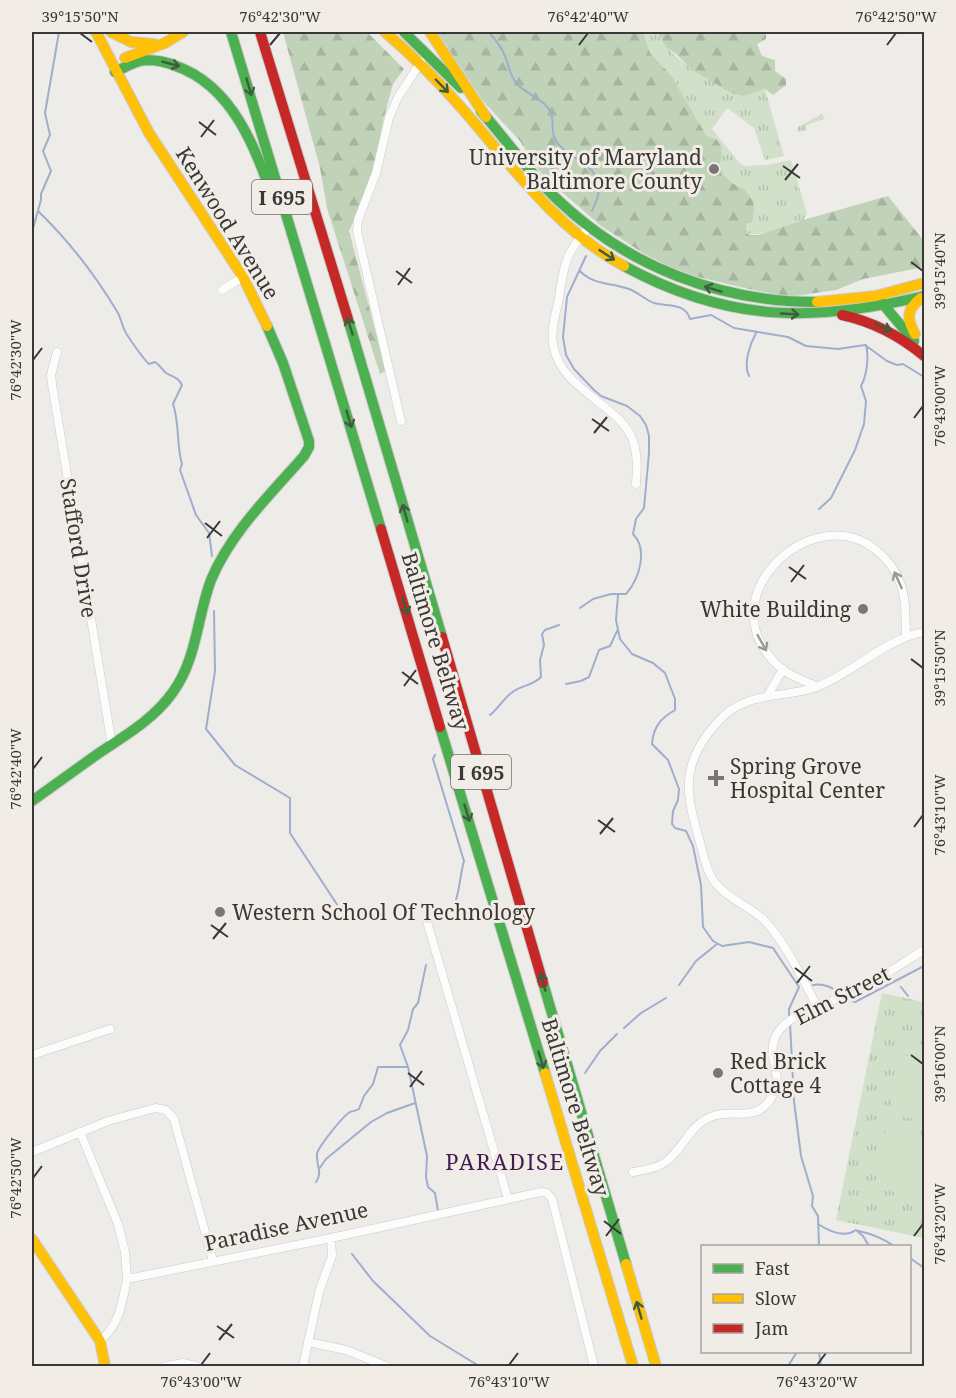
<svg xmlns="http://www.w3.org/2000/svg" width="956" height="1398" font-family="'Noto Serif',serif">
  <defs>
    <pattern id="grass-tufts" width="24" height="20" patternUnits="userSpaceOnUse" patternTransform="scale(1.5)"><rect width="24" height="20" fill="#d0e0c9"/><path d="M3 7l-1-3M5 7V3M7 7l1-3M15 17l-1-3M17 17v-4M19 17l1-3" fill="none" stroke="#b3c1ad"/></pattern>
    <pattern id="forest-firs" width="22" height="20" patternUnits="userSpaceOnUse" patternTransform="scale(1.5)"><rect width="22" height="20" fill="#c0d2b8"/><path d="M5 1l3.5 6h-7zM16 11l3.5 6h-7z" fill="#a6b59f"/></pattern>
  </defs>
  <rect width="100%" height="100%" fill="#eeece9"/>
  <path fill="url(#grass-tufts)" d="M643 32H657C674 65 712 80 744 96L765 89 784 156 765 160 754 128 727 108 712 129 737 160 744 166 766 165 791 160 807 214 803 220C789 225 756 239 744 232L753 201 745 190 732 183 724 175 720 164 722 153 721 146 717 140 706 135 671 75 650 53Z
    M822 114 825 119 806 125 807 130 797 132 798 127Z
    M882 993 924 1002V1238L836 1220Z"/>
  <path fill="url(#forest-firs)" d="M283 32H367L404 69 393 84 383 121 374 174 349 231 386 371 380 374 327 208 320 168Z
    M437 32H643L650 53 671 75 706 135 717 140 721 146 722 153 720 164 724 175 732 183 745 190 753 201 754 209 752 223H747L745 232 750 235H758L803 220 888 196 924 241V267L863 279 836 290 794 296 779 295 749 289 698 277 670 267 643 253 601 226 547 179 537 168 520 141 483 101Z
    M657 32H761L766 35V39L757 44 762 56 775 60V71L786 79V85L773 95 765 89 744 96 731 93 691 69 676 54 667 48Z"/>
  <path fill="#d0e0c9" d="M901 1054 924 1059V1121L889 1114Z
    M886 1129 924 1136V1198L874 1188Z"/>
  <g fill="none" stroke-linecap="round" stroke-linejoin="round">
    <path stroke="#9eaecc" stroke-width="2" d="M489 32C494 39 501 46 504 54 509 64 509 75 517 84 527 95 545 99 551 113 554 121 551 132 555 139 565 158 590 160 597 180 601 192 597 200 592 211
      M443 34 445 32
      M38 211C69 241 96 276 118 313 121 319 122 325 125 331 127 336 145 361 149 364L155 362C160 365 162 370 166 373 173 377 178 377 182 385L173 404C180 424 176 444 182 464L180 470 196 515 209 533 212 556
      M32 232 41 200V194L51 171 43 151 50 135 45 113 59 32
      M580 271C593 285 612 283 629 289 638 292 645 300 654 303 668 307 685 302 690 319L711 315 734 328 788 337 806 346 838 349 865 345 887 361 897 365 903 364 924 377
      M749 376C743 364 750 344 756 333
      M819 509 831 498 855 450 864 424 866 401 861 386C867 375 869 357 866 345
      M618 595 616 620 620 639 632 654 653 663 665 673 675 699V710C661 718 653 727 652 744L668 760 679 789 678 800 673 811 672 824 675 828 686 831 693 846 701 885 703 927 713 941 722 946 749 942 773 948 799 987 789 1009V1017
      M580 608 593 599 611 594H626C640 578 648 549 633 534L636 519 644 508 649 453V436L646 425 640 416 627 406 601 396 593 389 574 369 566 355 563 337 567 297 586 256
      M214 611 215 671 206 729 235 765 290 798V833L342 912
      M566 684 581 681 589 677 599 650 610 646 617 631
      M490 715C499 708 504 697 514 691 523 685 534 685 541 677L540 660 544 645 542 634 545 630 559 625
      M435 755 433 759 464 861C460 875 460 889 455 903
      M426 965 418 1003 413 1009 408 1030 400 1045 408 1067 427 1156 426 1177 428 1187 435 1193 438 1211
      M679 985 696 961 717 944
      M813 985C832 982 839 996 855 1002L924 966
      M901 987 908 996
      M790 1023 794 1101 801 1156 813 1196 812 1206 818 1216 819 1246
      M624 1028 641 1013 666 998
      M585 1073 600 1051 617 1034
      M319 1169 326 1159 371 1122 387 1113 415 1103
      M316 1182C323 1173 316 1165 317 1154 318 1147 343 1116 350 1112 352 1111 356 1111 359 1109L364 1096 373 1084 378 1067H408
      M818 1224C827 1230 839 1236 850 1233 857 1231 852 1229 859 1231 872 1234 884 1239 894 1246
      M856 1230 863 1236 869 1246
      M352 1254 373 1281 430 1336 479 1366
      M910 1258 924 1268
      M819 1352 821 1366
      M788 1366 797 1352"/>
    <g stroke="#cccac8" stroke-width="9">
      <path id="street" d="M589 227C581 236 573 246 568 257 562 271 561 288 558 303 555 316 551 330 553 344 560 390 617 403 632 438 638 453 637 468 636 484
        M222 290 243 277
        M57 352 51 375 52 384 112 745
        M401 421 357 231 358 220 376 173 389 118 398 97 421 62
        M816 686C805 681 793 677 783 670 701 603 810 497 876 550 886 558 896 570 900 583 907 599 905 620 906 637
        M768 695 783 669
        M428 925 508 1199
        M817 1006C802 978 787 945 765 921 749 905 724 898 712 878 705 867 703 852 699 839 688 799 680 772 707 735 715 725 724 713 736 707 762 692 792 697 819 686 854 672 887 638 924 632
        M32 1055 110 1029
        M80 1132 118 1224 125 1252 127 1279
        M32 1152 108 1121 155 1108 166 1110 174 1119 213 1261
        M633 1172C643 1170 655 1169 664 1163 682 1151 688 1128 708 1118 733 1106 756 1126 773 1095 786 1071 759 1050 783 1026 802 1008 830 1003 853 992 878 980 901 964 924 950
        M100 1341C120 1324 122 1303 127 1279L331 1238 541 1192 547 1193 552 1199 594 1366
        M308 1342 346 1350 386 1366
        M167 1366 183 1363 196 1366
        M303 1366 319 1292 332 1256 331 1238"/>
    </g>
    <g stroke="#cccac8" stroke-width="12">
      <path id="fast" d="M231 32 381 529
        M404 32 461 88
        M115 72C124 68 134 61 145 60 155 60 167 62 176 66 233 86 256 149 274 202
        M481 111C507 141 530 174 559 201 629 267 720 302 817 302
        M624 266C727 322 812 323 924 296
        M882 303 914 341
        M348 319 442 637
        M440 727 545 1073
        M32 801C54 785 77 769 99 753 126 735 154 719 173 692 197 659 197 617 211 580 231 532 270 495 304 456L309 447V441L283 363 267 326
        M543 983 626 1264"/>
    </g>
    <g stroke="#cccac8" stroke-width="12">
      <path id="slow" d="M96 32 149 133 243 277 267 326
        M111 32 131 42 154 44
        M385 32C414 57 441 84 466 113 514 169 558 230 624 266
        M430 32 486 117
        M125 58 165 43 183 32
        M817 302 876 296 924 283
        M915 334C906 318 907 309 921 298
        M545 1073 633 1366
        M32 1239 100 1341 105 1366
        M626 1264 656 1366"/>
    </g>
    <g stroke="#cccac8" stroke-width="12">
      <path id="jam" d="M260 32 348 319
        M842 315C874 322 899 335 924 356
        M381 529 440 727
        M442 637 543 983"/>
    </g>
    <use href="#street" stroke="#fcfcfc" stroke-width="8"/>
    <use href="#fast" stroke="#4caf50" stroke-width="10"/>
    <use href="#slow" stroke="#ffc107" stroke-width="10"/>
    <use href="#jam" stroke="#c62828" stroke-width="10"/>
  </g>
  <defs><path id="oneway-shaft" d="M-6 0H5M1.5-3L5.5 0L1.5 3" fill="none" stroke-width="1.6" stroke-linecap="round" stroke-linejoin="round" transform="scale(1.5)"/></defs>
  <g stroke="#3f5c3e">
    <use href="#oneway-shaft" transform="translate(171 64) rotate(15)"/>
    <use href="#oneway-shaft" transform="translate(442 86) rotate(46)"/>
    <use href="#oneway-shaft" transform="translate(249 87) rotate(73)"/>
    <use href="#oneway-shaft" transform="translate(607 255) rotate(33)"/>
    <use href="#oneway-shaft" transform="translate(713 289) rotate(-163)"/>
    <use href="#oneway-shaft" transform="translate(790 314) rotate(3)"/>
    <use href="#oneway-shaft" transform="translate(350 326) rotate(-107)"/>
    <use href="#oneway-shaft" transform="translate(883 327) rotate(23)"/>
    <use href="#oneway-shaft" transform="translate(349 419) rotate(73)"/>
    <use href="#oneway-shaft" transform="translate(405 513) rotate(-106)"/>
    <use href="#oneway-shaft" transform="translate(405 606) rotate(73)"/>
    <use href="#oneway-shaft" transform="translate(467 813) rotate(73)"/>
    <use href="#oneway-shaft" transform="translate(543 982) rotate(-106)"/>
    <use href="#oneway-shaft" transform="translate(541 1060) rotate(73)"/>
    <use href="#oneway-shaft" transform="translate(639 1310) rotate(-106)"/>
  </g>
  <g stroke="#9b9a99">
    <use href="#oneway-shaft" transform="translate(898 580) rotate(-114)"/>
    <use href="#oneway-shaft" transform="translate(762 643) rotate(61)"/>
  </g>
  <path fill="none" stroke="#3a3836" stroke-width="2" d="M80 33 92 42M270 45 280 33M579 45 588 33M887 45 896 33M199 122 216 135M201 137 214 120M783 166 800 178M785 180 798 164M911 262 923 271M396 271 412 283M398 285 410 268M33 360 42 348M914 418 923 406M592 419 609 431M594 433 607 417M205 523 222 536M207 538 220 521M789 567 806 579M791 582 804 565M911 659 923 668M402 672 418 684M404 686 416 670M33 769 42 757M598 820 615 832M914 827 923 815M600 834 613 818M211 925 228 937M213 939 226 923M795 968 812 981M797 983 810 966M911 1055 923 1064M408 1073 424 1085M410 1087 422 1071M33 1178 42 1166M604 1221 621 1234M606 1236 619 1219M914 1236 923 1224M217 1326 234 1338M219 1340 232 1324M201 1365 210 1353M509 1365 518 1353M817 1365 826 1353"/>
  <g fill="#797775" stroke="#f1ece6" stroke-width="2">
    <circle cx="714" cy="169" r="6"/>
    <circle cx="863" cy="609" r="6"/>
    <path d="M713 769h6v6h6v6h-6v6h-6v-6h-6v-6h6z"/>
    <circle cx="220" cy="912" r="6"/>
    <circle cx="718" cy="1073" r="6"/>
  </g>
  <g text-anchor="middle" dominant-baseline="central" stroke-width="6" stroke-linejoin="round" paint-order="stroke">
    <g fill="#f1ece6" stroke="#716e6b" stroke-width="1.5">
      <rect x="252" y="180" width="60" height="34" rx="4.5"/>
      <rect x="451" y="755" width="60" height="34" rx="4.5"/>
    </g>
    <g font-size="20" font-weight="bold" fill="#3a3836">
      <text x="282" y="197">I 695</text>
      <text x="481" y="772">I 695</text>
    </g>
    <g font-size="21" fill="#3a3836" stroke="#f1ece6" text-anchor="start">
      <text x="702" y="157" text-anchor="end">University of Maryland<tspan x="702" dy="24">Baltimore County</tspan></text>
      <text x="851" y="609" text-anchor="end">White Building</text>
      <text x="730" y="766">Spring Grove<tspan x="730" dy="24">Hospital Center</tspan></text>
      <text x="232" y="912">Western School Of Technology</text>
      <text x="730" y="1061">Red Brick<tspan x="730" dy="24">Cottage 4</tspan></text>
    </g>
    <g font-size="21" fill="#3a3836" stroke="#f1ece6">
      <text transform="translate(228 223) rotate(58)">Kenwood Avenue</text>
      <text transform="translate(79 548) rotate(81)">Stafford Drive</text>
      <text transform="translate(436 641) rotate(73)">Baltimore Beltway</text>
      <text transform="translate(842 995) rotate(-27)">Elm Street</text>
      <text transform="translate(576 1107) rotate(73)">Baltimore Beltway</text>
      <text transform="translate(286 1226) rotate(-12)">Paradise Avenue</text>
    </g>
    <g font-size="22" letter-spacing="1.5" fill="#431e55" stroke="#f1ece6">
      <text x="505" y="1161">PARADISE</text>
    </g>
  </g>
  <rect width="956" height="1398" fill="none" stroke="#f1ece6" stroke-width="66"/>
  <rect x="701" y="1245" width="210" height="108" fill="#f1ece6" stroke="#a8a4a0" stroke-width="1.5"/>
  <rect x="713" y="1264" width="30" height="9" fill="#4caf50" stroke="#a8a4a0" stroke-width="1.5"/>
  <text x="755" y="1275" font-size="18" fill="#3a3836">Fast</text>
  <rect x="713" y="1294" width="30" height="9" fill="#ffc107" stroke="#a8a4a0" stroke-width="1.5"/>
  <text x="755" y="1305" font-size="18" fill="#3a3836">Slow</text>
  <rect x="713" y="1324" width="30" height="9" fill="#c62828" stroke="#a8a4a0" stroke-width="1.5"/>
  <text x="755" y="1335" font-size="18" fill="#3a3836">Jam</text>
  <rect x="33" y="33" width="890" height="1332" fill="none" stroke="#3a3836" stroke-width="2"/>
  <g font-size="15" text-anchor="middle" fill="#3a3836">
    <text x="80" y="22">39°15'50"N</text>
    <text x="280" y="22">76°42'30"W</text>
    <text x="588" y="22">76°42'40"W</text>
    <text x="896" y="22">76°42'50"W</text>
    <text transform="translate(940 271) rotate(-90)" y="5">39°15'40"N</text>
    <text transform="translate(16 360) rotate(-90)" y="5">76°42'30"W</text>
    <text transform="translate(940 406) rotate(-90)" y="5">76°43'00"W</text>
    <text transform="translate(940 668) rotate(-90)" y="5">39°15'50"N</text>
    <text transform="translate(16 769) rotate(-90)" y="5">76°42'40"W</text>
    <text transform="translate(940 815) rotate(-90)" y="5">76°43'10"W</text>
    <text transform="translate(940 1064) rotate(-90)" y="5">39°16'00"N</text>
    <text transform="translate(16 1178) rotate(-90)" y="5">76°42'50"W</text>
    <text transform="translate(940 1224) rotate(-90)" y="5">76°43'20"W</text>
    <text x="201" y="1387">76°43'00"W</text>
    <text x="509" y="1387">76°43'10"W</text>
    <text x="817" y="1387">76°43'20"W</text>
  </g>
</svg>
